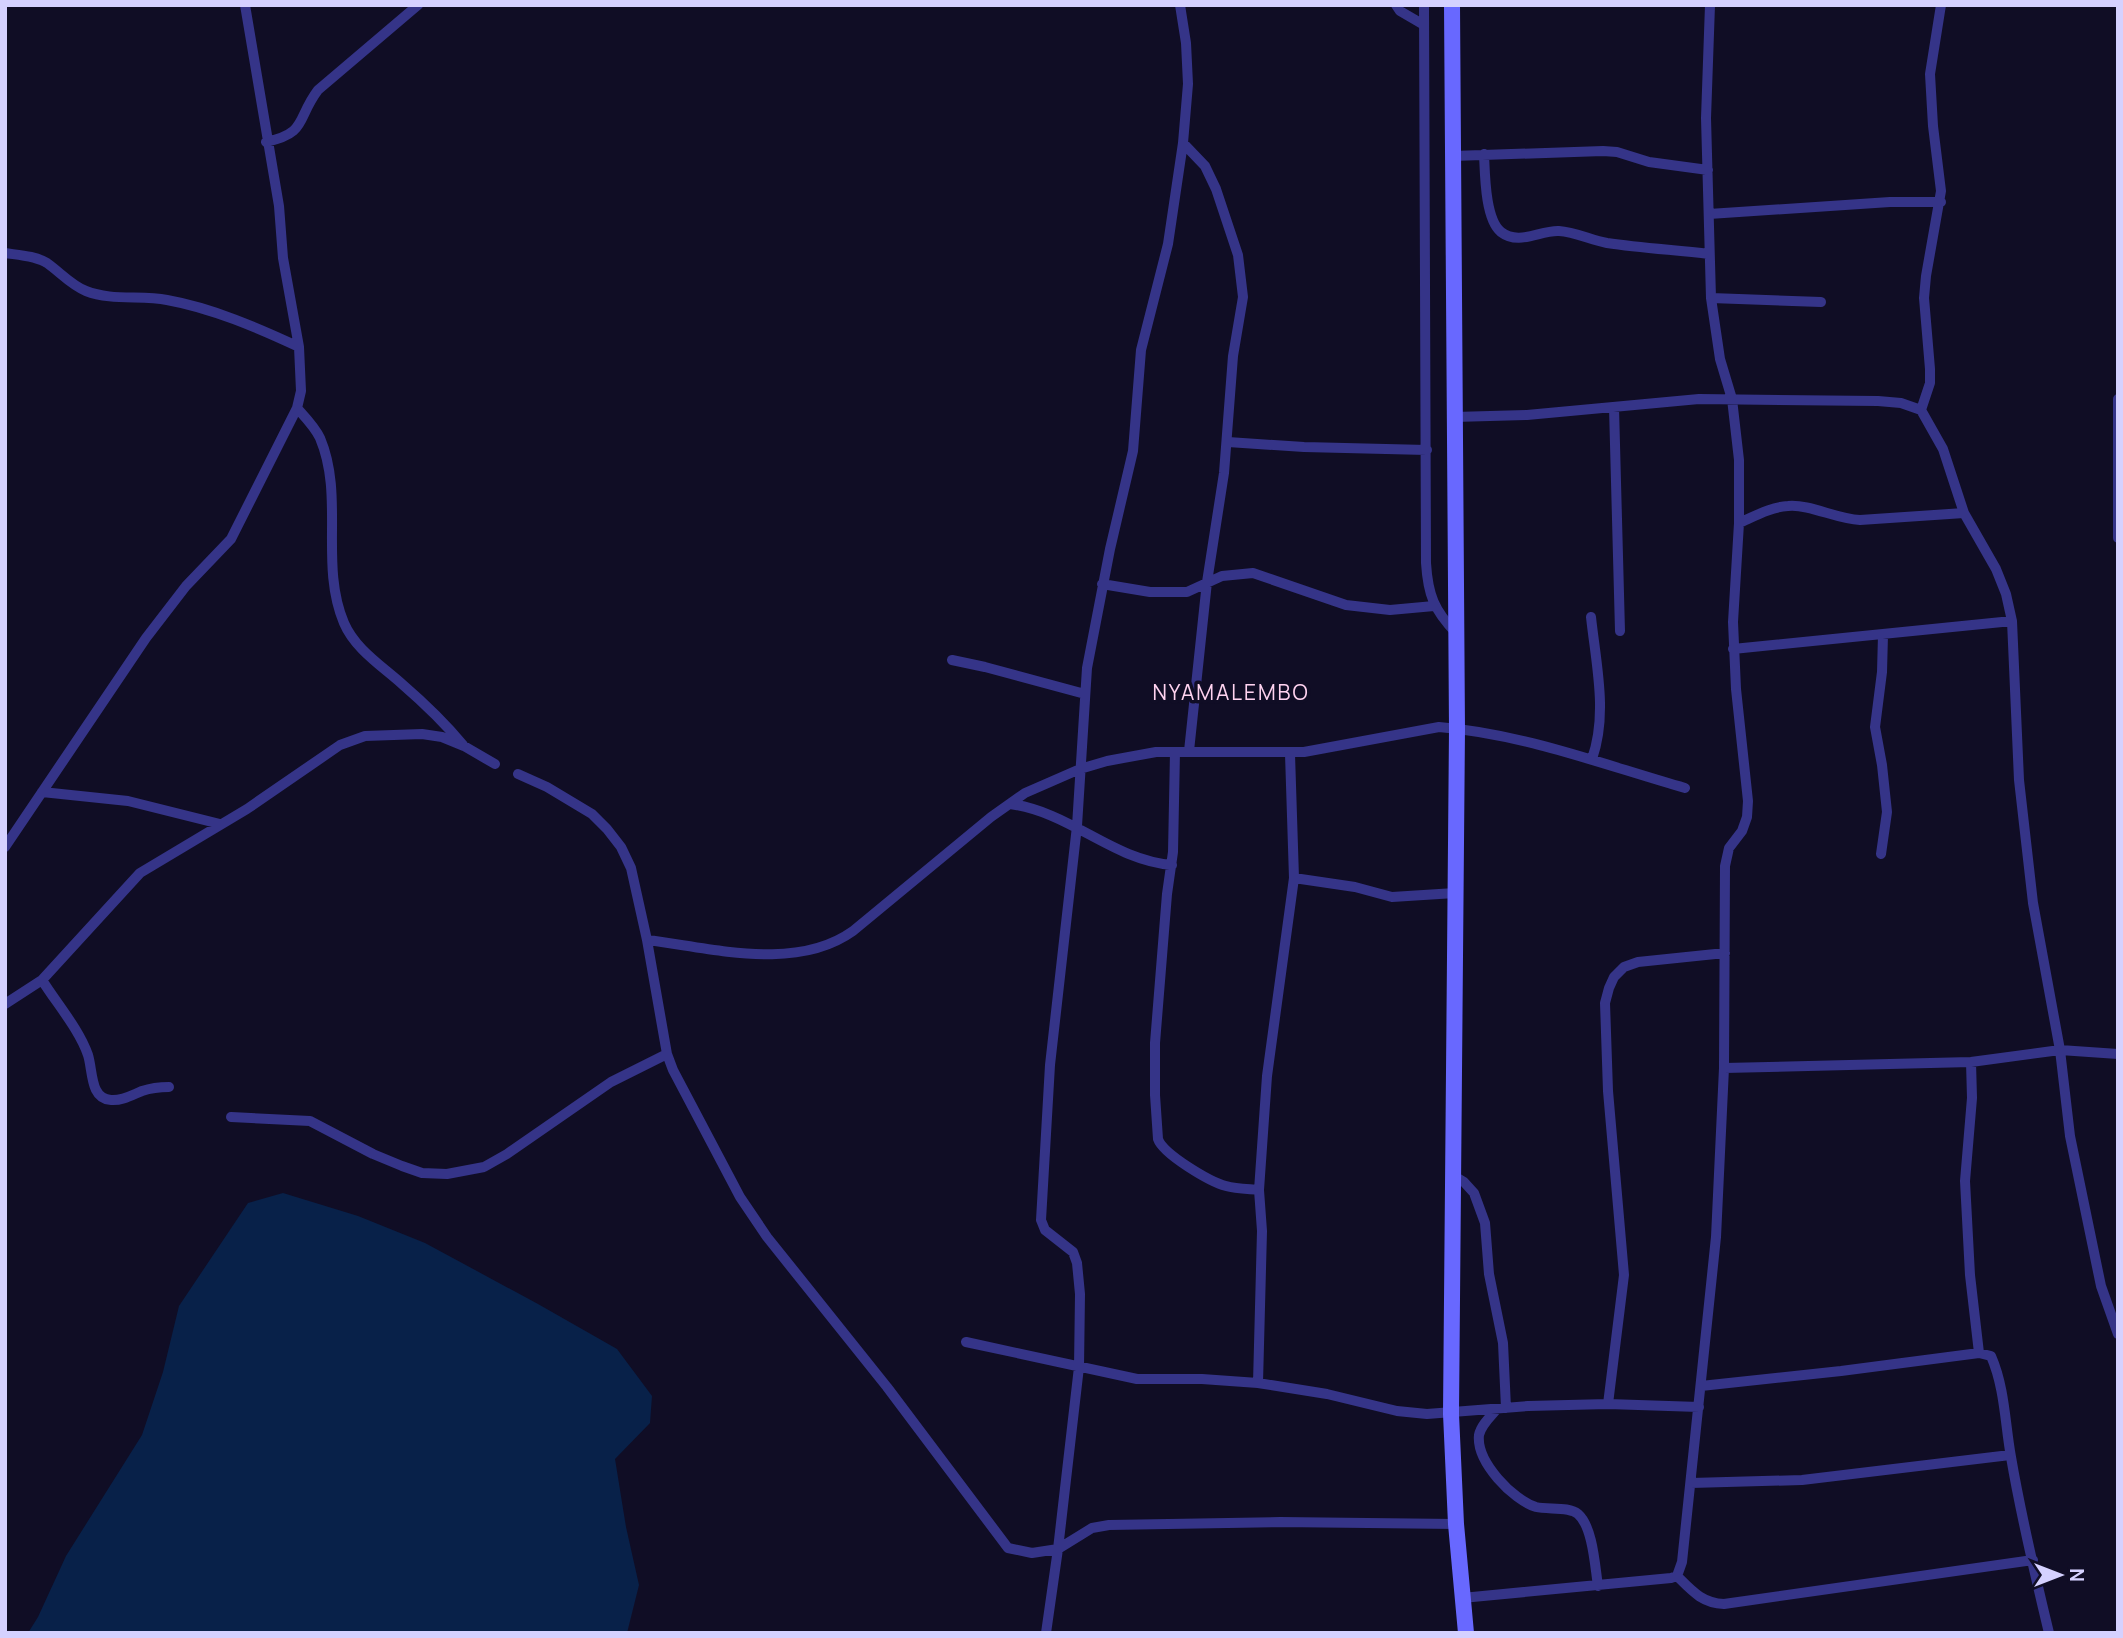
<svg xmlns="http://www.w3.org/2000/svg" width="2123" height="1638" font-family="Manrope,sans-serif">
  <rect width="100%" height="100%" fill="#100d25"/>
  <path fill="#082149" d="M283 1193 358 1216 425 1243 538 1304 617 1349 652 1396 650 1423 615 1459 626 1527 639 1585 627 1633H28L38 1617 66 1556 142 1435 163 1372 179 1306 248 1203Z"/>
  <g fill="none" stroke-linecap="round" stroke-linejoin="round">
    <path stroke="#353488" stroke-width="10" d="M1396 5 1400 11 1424 25
      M1424 5 1426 563C1428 595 1434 610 1456 633
      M266 142C308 133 296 119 318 90L418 5
      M1183 143 1205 166 1216 189 1238 255 1243 297 1233 356 1224 473 1207 582 1189 751
      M1484 154C1485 174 1485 219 1501 232 1519 246 1540 230 1559 231 1575 232 1591 240 1607 243 1641 248 1675 250 1709 254
      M1453 156 1603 151 1617 152 1649 162 1708 170
      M1709 214 1890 202H1941
      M5 253C18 255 36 256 47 263 61 273 71 285 86 291 111 301 141 295 167 300 212 308 258 328 299 347
      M1711 298 1821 302
      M2118 399V538
      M1614 407 1620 631
      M297 408C305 417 315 427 320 438 345 497 319 564 344 623 355 649 382 666 402 684 424 703 444 722 463 745
      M1921 410 1930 383V369L1924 298 1926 276 1941 191 1933 126 1930 74 1941 5
      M1454 417 1527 415 1699 399 1878 401 1901 403 1921 410 1943 449 1964 513 1996 569 2006 594 2012 621 2019 780 2033 903 2060 1050 2070 1136 2101 1286 2118 1334
      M1228 442 1304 447 1427 450
      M1739 523C1755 516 1771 507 1788 506 1810 504 1836 519 1860 520L1964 513
      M1102 584 1150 592H1187L1222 576 1253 573 1346 605 1390 610 1434 606
      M1591 617C1596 664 1608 714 1592 759
      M1733 649 2012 621
      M952 660 985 667 1085 694
      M1175 752 1173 852 1167 894 1155 1043V1095L1158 1139C1163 1154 1210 1182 1226 1186 1236 1189 1249 1189 1259 1190
      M518 774 547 787 592 814 607 829 621 847 631 868 647 940 667 1054 673 1070 740 1197 767 1237 887 1387 1008 1548 1032 1553 1058 1549 1079 1367 1080 1294 1077 1263 1073 1252 1045 1230 1041 1220 1050 1065 1077 826 1087 668 1110 549 1133 451 1141 350 1168 244 1183 143 1188 84 1186 43 1180 5
      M42 792 128 801 220 824
      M1010 804C1071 812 1112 860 1172 865
      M5 847 146 638 186 586 231 539 297 408 301 391 299 347 283 258 279 206 245 5
      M1881 854 1887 812 1882 765 1875 727 1882 672 1883 635
      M1294 878 1355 887 1392 897 1455 893
      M647 940C712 948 796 972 853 931L991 817 1025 793 1080 769 1107 761 1156 752H1304L1439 727C1524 734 1604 765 1685 788
      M42 980C57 1004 79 1029 88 1055 93 1071 90 1099 111 1100 122 1101 132 1095 142 1091 151 1088 160 1087 169 1087
      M5 1004 42 980 140 873 247 809 340 745 365 736 422 734 442 737 464 746 495 764
      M1971 1062 1972 1098 1965 1181 1970 1275 1979 1353
      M1724 1068 1971 1062 2060 1050 2118 1054
      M231 1117 310 1121 373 1154 402 1166 422 1173 447 1174 484 1167 507 1154 611 1082 667 1054
      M1454 1176 1464 1182 1474 1193 1485 1223 1489 1274 1503 1343 1506 1408
      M966 1342 1137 1379H1202L1258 1383 1327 1394 1397 1411 1427 1414 1528 1406 1608 1404 1699 1407
      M1258 1383 1262 1231 1259 1190 1267 1076 1294 878 1290 754
      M1701 1386 1841 1371 1979 1353 1991 1356C2005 1388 2005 1424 2011 1457 2021 1516 2035 1575 2049 1633
      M1608 1404 1624 1275 1608 1091 1605 1003 1609 988 1614 977 1624 967 1638 962 1725 953
      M1497 1409C1491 1416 1481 1425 1479 1435 1476 1462 1513 1500 1536 1507 1548 1510 1569 1506 1578 1514 1593 1527 1595 1567 1598 1586
      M1691 1483 1802 1480 2010 1455
      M1677 1576C1692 1591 1702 1603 1724 1604L2033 1560
      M1462 1598 1671 1578 1677 1576 1682 1562 1716 1237 1724 1068 1725 866 1729 848 1742 831 1747 817 1748 801 1736 689 1733 622 1739 523V460L1732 399 1720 359 1711 298 1706 118 1710 5
      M1046 1633 1058 1549 1092 1528 1109 1525 1280 1522 1456 1524"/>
    <path stroke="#6868ff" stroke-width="16" d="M1452 5 1457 729 1451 1414 1456 1524 1466 1633"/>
  </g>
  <g text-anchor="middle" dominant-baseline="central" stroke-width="7" stroke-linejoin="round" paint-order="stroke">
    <g font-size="21" letter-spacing="2" fill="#ffd3f0" stroke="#100d25">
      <text x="1231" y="692">NYAMALEMBO</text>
    </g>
  </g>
  <rect width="2123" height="1638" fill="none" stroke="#d5d1ff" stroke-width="14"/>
  <g transform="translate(2060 1575) rotate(90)" stroke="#100d25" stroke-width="5" paint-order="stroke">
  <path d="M0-5L12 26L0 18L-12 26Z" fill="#d5d1ff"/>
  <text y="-10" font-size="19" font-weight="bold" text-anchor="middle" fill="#d5d1ff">N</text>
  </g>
</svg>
